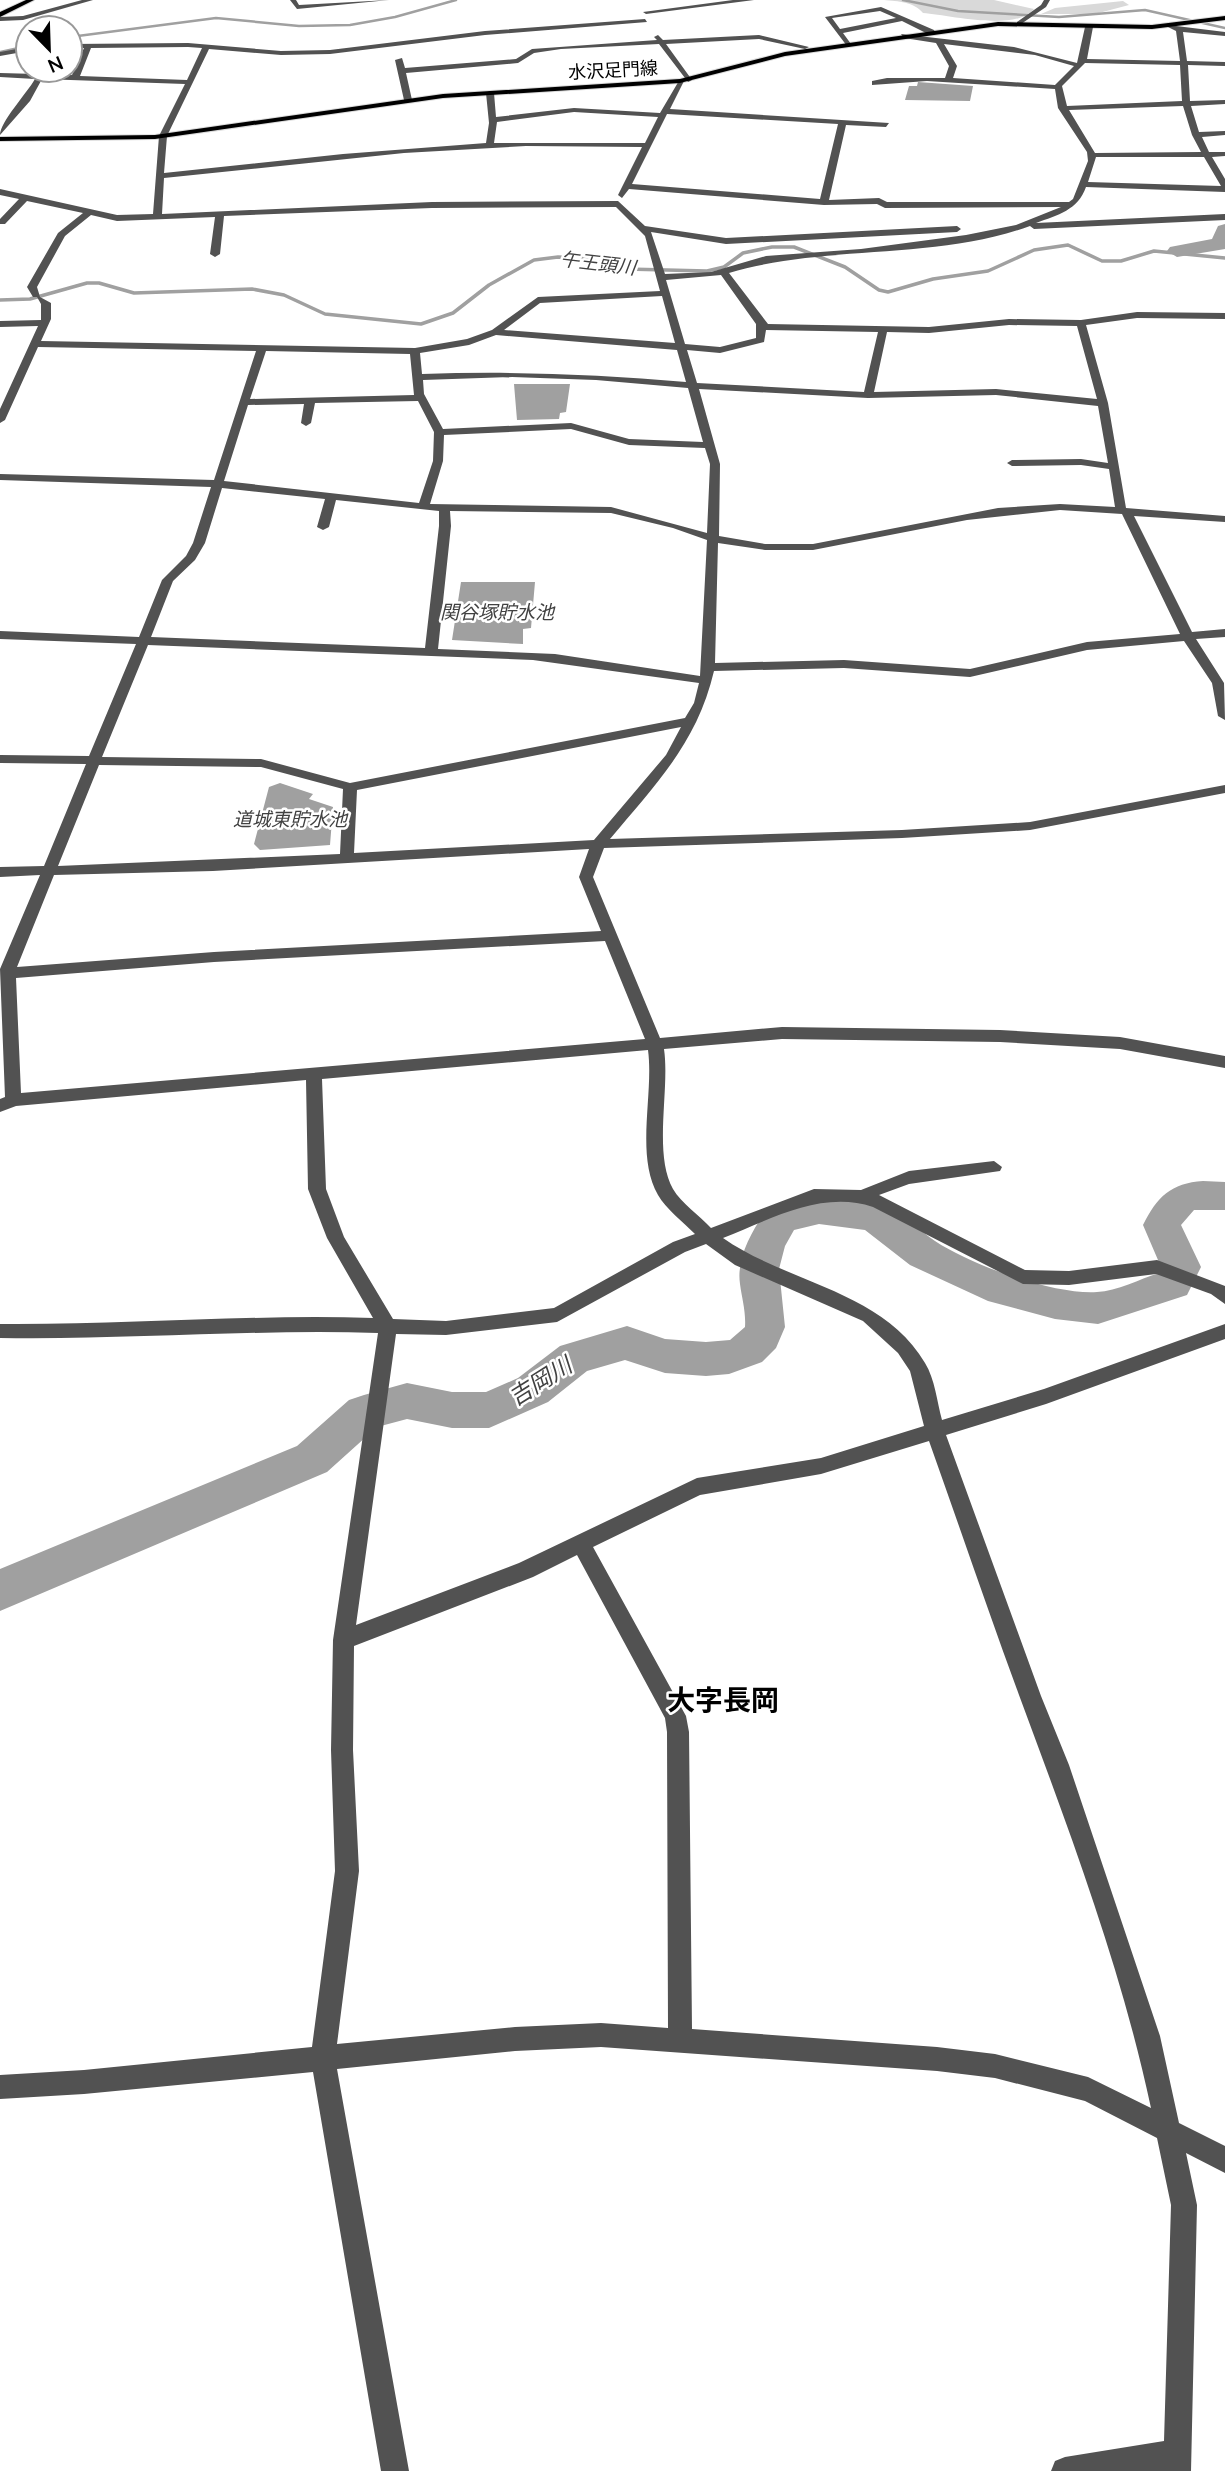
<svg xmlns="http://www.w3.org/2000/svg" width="1225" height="2471" font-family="Mulish,'Noto Sans JP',sans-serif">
  <rect width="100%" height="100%" fill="#fff"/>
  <path fill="#d9d9d9" d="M884 0H994L1034 9C1015 32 950 15 923 13 914 2 898 1 884 0Z
    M1123 1 1129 5 1095 14H1041L1055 8Z"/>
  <path fill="#a0a0a0" d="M918 82 973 86 970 101 905 100 909 86H917Z
    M514 384H570L566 412 560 413 559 419 517 420Z
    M461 582H535L531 628 523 629V644L452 640Z
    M280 783 313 794 309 799 333 807 330 845 260 850 254 844 269 787Z"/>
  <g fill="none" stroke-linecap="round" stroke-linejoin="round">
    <path stroke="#a0a0a0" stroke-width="2.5" d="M903 0 958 11 1059 17 1145 10 1225 28
      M70 37 216 18 299 26 350 25 395 17 456 0
      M0 52 28 46"/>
    <path stroke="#a0a0a0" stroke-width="3.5" d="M0 300 30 299 87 283H99L134 293 252 289 284 295 325 314 421 324 453 313 489 285 534 260 558 257 581 258 626 269 707 271 724 267 743 253 772 247H794L845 267 879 290 888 292 933 279 988 271 1034 250 1068 245 1102 261H1121L1154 251 1225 258"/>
    <path fill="#a0a0a0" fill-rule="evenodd" d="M1225 224V249L1177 257 1167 251 1170 247 1212 239 1218 226Z
      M1203 1181 1225 1182V1210H1194L1181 1225 1201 1267 1187 1295 1098 1324 1055 1319 988 1301 910 1265 865 1230 819 1224 794 1230 785 1246 779 1269 785 1327 776 1348 762 1362 729 1374 706 1376 665 1373 625 1360 587 1371 548 1402 489 1428H452L407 1419 377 1427 327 1472 0 1611V1569L297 1446 349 1400 364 1395 407 1383 452 1392H486L518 1378 560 1346 627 1326 665 1339 706 1342 730 1340 745 1327C746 1311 742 1299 740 1284 736 1257 753 1229 768 1208 803 1196 853 1189 888 1206 905 1215 920 1231 935 1241 971 1265 1054 1295 1097 1292 1117 1291 1140 1279 1159 1273L1161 1267 1143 1225C1157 1197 1171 1183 1203 1181Z"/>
    <g stroke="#dbdbdb" stroke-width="2">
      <path id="major" d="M26 0H34L0 17V12Z
        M1225 16V20L1152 29 998 26 785 56 680 83 443 98 155 139 0 141V137L155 135 443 94 680 79 785 52 998 22 1152 25Z"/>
    </g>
    <path fill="#525252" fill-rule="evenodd" d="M82 0H93L23 20 0 21V17L23 16Z
      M290 0H296L299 5 389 0 297 9Z
      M733 0H754L646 14 643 12Z
      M1044 0H1050L1046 7 1021 24H1017V22L1041 5Z
      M881 7 934 30 935 32 928 34 902 21 843 33 851 44 847 46 825 17ZM880 11 896 18 840 29 832 18Z
      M645 19 647 22 485 35 330 54 281 55 209 49 167 136 164 173 343 154 486 143 489 123 486 93 490 91 494 93 496 117 574 108 660 113 680 79 684 81 670 109 889 123 886 127 846 125 829 200 879 198 887 202H1069L1073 199 1088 161 1087 152 1058 108 1055 89 927 81 872 85V81L887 78H945L949 66 936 43 904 38 901 34 1014 47 1077 63 1085 27 1089 25 1093 27 1087 59 1180 61 1176 31 1168 27V25L1225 32V36L1183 32 1187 61 1225 62V66L1188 65 1190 101 1225 100V104L1191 106 1199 132 1225 131V135L1202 137 1209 152H1225V156L1212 157 1225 179V192L1086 187C1078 210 1058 215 1036 223L1225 214V220L1034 229 1030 226C934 261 826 244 729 273L768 324 929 327 1009 319 1081 320 1137 312 1225 313V319L1137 318 1086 325 1108 403 1126 508 1225 516V522L1134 516 1192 632 1225 629V637L1196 639 1224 683 1225 720 1218 716 1212 683 1184 641 1087 650 970 677 844 668 714 671C697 743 656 784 610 839L902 830 1030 822 1225 785V793L1030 830 902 838 604 848 593 877 660 1038 782 1027 1000 1030 1120 1037 1225 1056V1068L1120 1049 1000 1042 782 1039 664 1049C670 1089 653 1154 673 1189 681 1203 700 1216 711 1228L814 1189 861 1190 909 1171 994 1161 1002 1167 1000 1171 909 1184 879 1195 1025 1270 1069 1271 1157 1260 1225 1286V1304L1211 1294 1156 1274 1069 1285 1023 1284 873 1207C822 1190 771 1219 723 1238 787 1283 883 1291 925 1363 935 1379 937 1402 942 1420L1044 1389 1225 1324V1339L1046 1404 946 1435 1041 1696 1069 1765 1160 2036 1179 2123 1225 2146V2173L1186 2153 1197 2205 1191 2471H1051L1055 2461 1065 2457 1164 2441 1171 2205 1157 2138 1085 2101 995 2078 937 2071 601 2047 515 2051 337 2069 409 2471H381L313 2072 84 2094 0 2099V2075L84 2070 312 2047 335 1871 331 1750 333 1640 378 1333C252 1329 126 1340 0 1338V1324C125 1325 249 1314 373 1318L327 1238 308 1189 306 1080 16 1106 0 1112V1099L5 1097 0 969 40 875 0 877V867L44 866 86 764 0 763V755L89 756 136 644 0 639V631L139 637 162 580 186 556 193 543 211 487 0 480V474L214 480 256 351 38 347 5 420 0 423V409L38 326 0 327V321L41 320V304L37 297H33L27 287 58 233 83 213 27 201 5 224H0V219L19 199 0 195V189L117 215 153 214 159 136 185 84 42 79 30 101 0 135C0 122 27 93 35 79L0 77V73L37 74 39 70H47L44 74 72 75 84 48H70V44L188 43 281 51 330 50 485 31ZM944 44 1035 55 1074 66 1055 85 953 78 957 66ZM188 47 202 48 187 80 80 76 91 48ZM1085 63 1180 65 1182 101 1067 106 1062 86ZM1183 106 1192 135 1201 152 1095 153 1069 110ZM574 112 658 117 645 143H494L497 122ZM667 114 838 124 820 199 632 184ZM526 146 642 147 618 195 622 198 629 189 824 205 877 204 885 208 1061 207 1016 225 966 235 861 249 766 256 711 272 665 274 651 232 726 244 957 232 961 229 957 226 726 238 645 226 618 201 432 202 162 214 164 178 404 153ZM1096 157H1204L1221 186 1088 182ZM616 207 645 236 660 291 538 297 492 330 467 339 415 348 41 341 51 319V303L40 297 37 287 65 236 91 215 117 221 215 217 210 254 215 257 220 254 224 216 432 208ZM721 275 756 324V338L720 347 685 344 666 280ZM662 296 675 343 504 330 540 303ZM1009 325 1077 326 1097 399 996 389 874 392 887 332 929 333ZM766 330 878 332 864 392 697 383 687 350 720 353 764 342ZM496 335 677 350 686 382C598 374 511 371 422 374L420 353 469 345ZM266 351 410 354 414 395 250 399ZM512 377 596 380 688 388 703 442 629 439 571 423 443 429 424 394 423 380ZM699 389 868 398 996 395 1098 406 1108 463 1081 459 1012 460 1007 463 1012 466 1081 465 1109 469 1115 507 1060 504 998 508 813 544H765L719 536 720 464ZM418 401 434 432 433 461 419 503 224 481 248 405 304 404 301 423 306 426 311 423 315 403ZM571 429 629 445 705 448 710 464 707 533 611 507 430 504 443 461 444 435ZM222 488 325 499 317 527 323 530 329 527 336 500 439 511V526L425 648 151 637 173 581 195 560 205 543ZM1060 510 1122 514 1180 634 1087 642 970 669 844 660 715 663 718 543 765 550H813L967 520ZM450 511 611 513 673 528 707 540 700 676 555 654 438 649 451 526ZM148 645 533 660 699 683 694 703 685 718 350 783 261 759 102 757ZM681 727 666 755 594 840 354 853 357 790ZM99 765 261 767 343 789 340 854 58 866ZM589 849 579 877 601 931 214 952 17 967 54 875 213 871ZM605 941 645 1039 21 1093 16 978 214 962ZM648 1050C654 1094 635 1155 658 1195 666 1209 683 1222 695 1234L673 1242 554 1308 446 1321 393 1319 344 1237 326 1189 322 1079ZM706 1244 735 1265 863 1321 898 1353 910 1371 924 1426 821 1458 697 1478 519 1563 356 1625 396 1334 446 1335 557 1322 685 1252ZM929 1441C959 1525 988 1611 1019 1695 1069 1830 1121 1967 1151 2108L1088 2077 995 2054 937 2047 692 2029 689 1732 686 1716 593 1547 700 1495 821 1474ZM577 1555 665 1718 667 1732 668 2028 601 2023 515 2027 337 2044 359 1871 353 1750 354 1646 533 1577Z
      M658 35 663 40 759 35 809 47 805 49 759 39 666 44 692 80 688 82 659 44 561 49 534 53 518 63 406 73 412 100 408 102 404 100 395 60 402 58 405 68 516 59 532 49 657 40 654 37Z
      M28 47V51L0 56V52Z"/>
    <use href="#major" fill="#000" fill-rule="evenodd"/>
  </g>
  <g text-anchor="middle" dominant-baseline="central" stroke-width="5" stroke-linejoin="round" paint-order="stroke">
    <g font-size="18" fill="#000" stroke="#fff">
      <text transform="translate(613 70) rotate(-3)">水沢足門線</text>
    </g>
    <g font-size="19" font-style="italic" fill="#414141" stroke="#fff">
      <text transform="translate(598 263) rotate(7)">午王頭川</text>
      <text x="497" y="612">関谷塚貯水池</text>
      <text x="290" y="819">道城東貯水池</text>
    </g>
    <g font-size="23" font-style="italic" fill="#414141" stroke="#fff">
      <text transform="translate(540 1381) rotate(-32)">吉岡川</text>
    </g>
    <g font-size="28" font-weight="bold" fill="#000" stroke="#fff">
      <text x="723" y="1699">大字長岡</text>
    </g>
  </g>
  <g transform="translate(49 49) rotate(157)"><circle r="33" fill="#ffffff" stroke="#999999" stroke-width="2"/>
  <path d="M0-5L12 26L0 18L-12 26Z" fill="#000000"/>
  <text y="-10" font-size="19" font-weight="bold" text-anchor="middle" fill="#000000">N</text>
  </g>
</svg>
